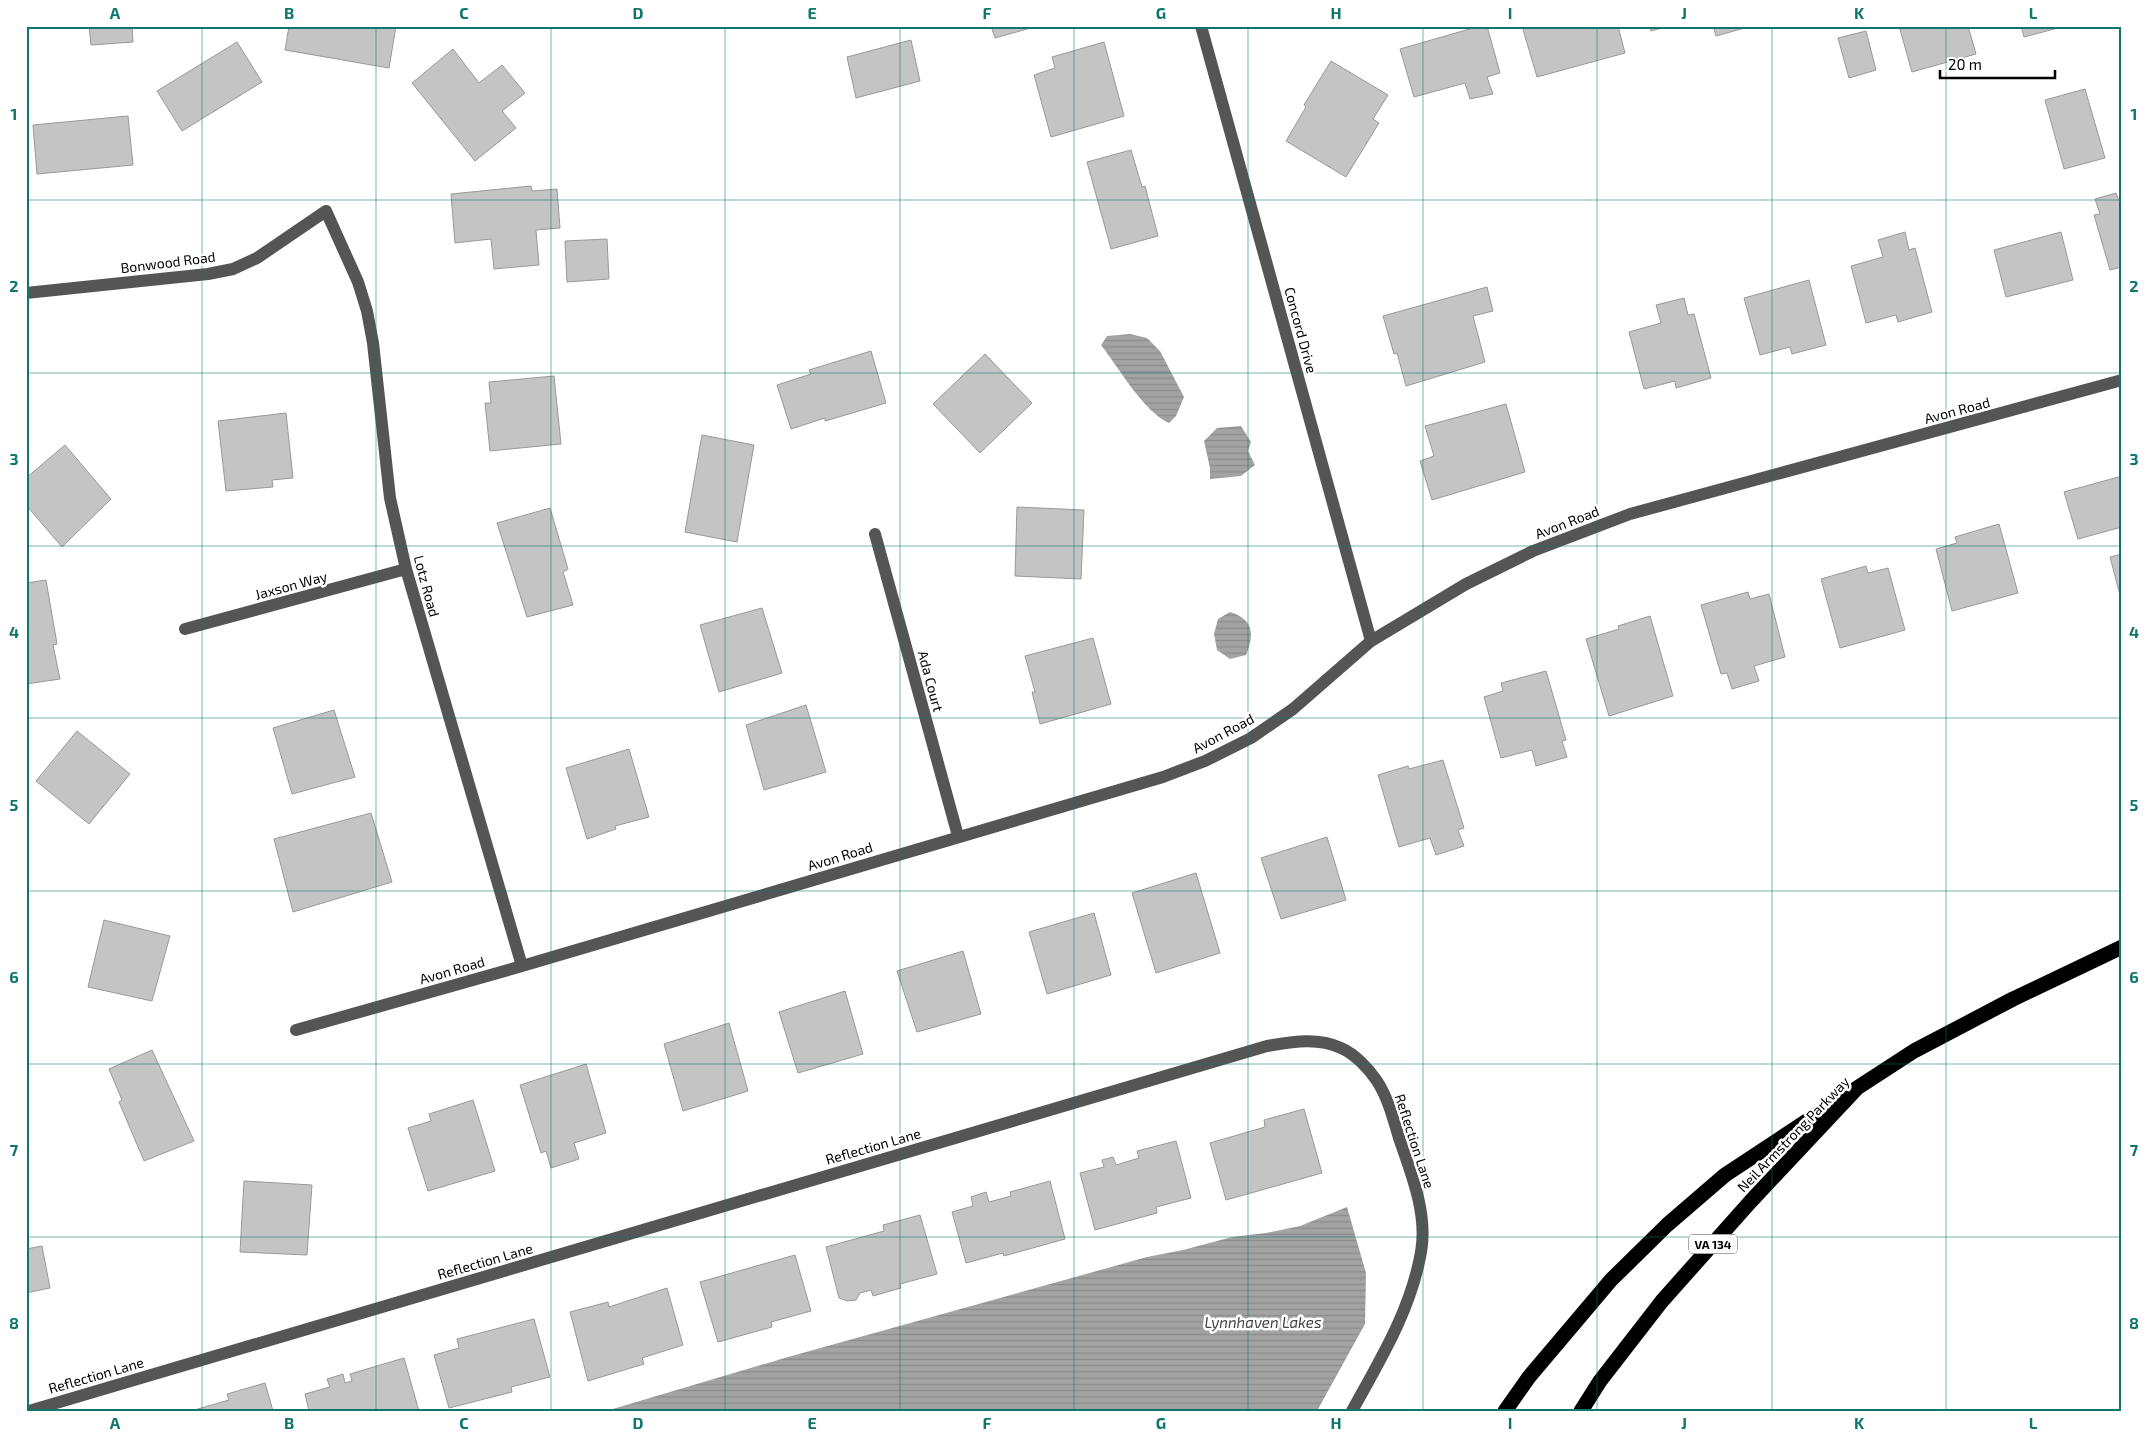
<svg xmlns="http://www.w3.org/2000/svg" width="2148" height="1437" font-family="'Exo 2',sans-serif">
  <defs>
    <pattern id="water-rules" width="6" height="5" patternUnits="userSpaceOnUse" patternTransform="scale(1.25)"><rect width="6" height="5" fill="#a3a3a3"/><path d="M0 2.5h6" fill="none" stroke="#8b8b8b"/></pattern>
  </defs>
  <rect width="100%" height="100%" fill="#fff"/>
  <path fill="url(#water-rules)" d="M1130 334 1147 338 1160 351 1184 397 1176 416 1169 423C1143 411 1119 368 1101 345L1107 336Z
    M1241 426 1251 442 1248 451 1255 465 1241 476 1210 479V468L1204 441 1217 428Z
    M1230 612C1253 619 1255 634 1246 655L1230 659 1217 650 1214 634 1218 619Z
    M1347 1207 1366 1273 1365 1324 1317 1411H606L788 1357 1147 1257 1183 1250 1232 1237 1266 1233 1300 1226Z"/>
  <path fill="#c4c4c4" stroke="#999" d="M89 26H132L133 42 91 45Z
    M289 26H396L389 68 285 50Z
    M991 26H1038L995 38Z
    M1480 26H1487L1500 73 1487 77 1493 94 1470 99 1465 83 1414 97 1400 49Z
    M1522 26H1618L1625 53 1537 77Z
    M1649 26H1669L1651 31Z
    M1713 26H1748V27L1716 36Z
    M1899 26H1968L1976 54 1912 72Z
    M2021 26H2058V28L2024 37Z
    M1866 31 1876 70 1849 78 1838 38Z
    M911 40 920 81 856 98 847 57Z
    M237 42 262 82 182 131 157 91Z
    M1104 42 1124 116 1051 137 1034 75 1055 68 1052 57Z
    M453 49 479 83 502 65 525 93 502 111 516 128 475 161 412 83Z
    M1331 61 1388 95 1373 119 1379 123 1346 177 1286 141 1306 107 1304 105Z
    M2085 89 2105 158 2064 169 2045 100Z
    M128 116 133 165 37 174 33 125Z
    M1131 150 1142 187 1145 186 1158 236 1111 249 1087 162Z
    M531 186 532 191 557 189 560 228 536 230 539 265 494 269 491 239 455 243 451 194Z
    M2116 193 2122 208V267L2110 270 2094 215 2100 214 2095 199Z
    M1905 232 1909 250 1915 248 1932 312 1898 322 1896 315 1866 323 1851 266 1883 257 1878 240Z
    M2061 232 2073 280 2006 297 1994 250Z
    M607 239 609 279 567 282 565 241Z
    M1809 280 1826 345 1792 354 1790 347 1760 355 1744 298Z
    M1487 287 1493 311 1473 316 1485 362 1406 386 1397 353 1394 354 1383 316Z
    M1684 298 1688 315 1694 314 1711 378 1676 388 1675 381 1644 389 1629 332 1661 323 1656 305Z
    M871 351 886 403 825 421V418L791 429 777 385 811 374 809 370Z
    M985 354 1032 403 980 453 933 404Z
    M554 376 561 444 490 451 485 403H491L489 382Z
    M1506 404 1525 472 1432 500 1420 461 1434 456 1425 426Z
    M286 413 293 478 272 480 273 487 226 491 218 421Z
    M702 435 754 445 737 542 685 532Z
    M65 445 111 499 62 547 26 505V478Z
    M2122 476V527L2078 539 2064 492Z
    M1017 507 1084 510 1081 579 1015 576Z
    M550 508 568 569 563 572 573 605 527 617 497 523Z
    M1999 524 2018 593 1952 611 1936 549 1957 543 1955 537Z
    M2122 554V595H2120L2110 557Z
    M1866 566 1868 573 1888 568 1905 630 1840 648 1821 579Z
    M46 580 57 644 53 645 60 679 26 684V583Z
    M1748 592 1750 599 1769 594 1785 657 1754 666 1759 681 1732 689 1727 673 1721 674 1701 605Z
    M762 608 782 673 719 692 700 625Z
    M1650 616 1673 696 1609 716 1586 639 1619 629 1618 626Z
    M1093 638 1111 704 1040 724 1032 692H1035L1025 656Z
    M1546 671 1566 740 1562 741 1567 757 1536 766 1532 750 1501 758 1484 697 1503 691 1501 683Z
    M806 705 826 772 764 790 746 725Z
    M334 710 355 777 292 794 273 728Z
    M77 731 130 774 89 824 36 781Z
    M629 749 649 817 615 826 616 829 587 839 566 768Z
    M1443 760 1464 828 1458 830 1464 846 1436 855 1430 838 1399 847 1378 775 1408 766 1409 769Z
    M371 813 392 882 293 912 274 839Z
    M1327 837 1346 900 1281 919 1261 858Z
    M1196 873 1220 953 1156 973 1132 893Z
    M1094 913 1111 975 1047 994 1029 932Z
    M104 920 170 936 152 1001 88 987Z
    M963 951 981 1014 917 1032 897 971Z
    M845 991 863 1054 798 1073 779 1012Z
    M729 1023 748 1091 683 1111 664 1044Z
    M152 1050 194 1141 144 1161 119 1102 122 1100 109 1069Z
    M586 1064 606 1133 574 1143 579 1159 551 1168 546 1151 541 1153 520 1085Z
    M473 1100 495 1171 428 1191 408 1128 431 1121 429 1114Z
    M1304 1109 1322 1173 1226 1200 1210 1143 1265 1127 1264 1120Z
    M1176 1141 1191 1198 1156 1207 1157 1213 1095 1230 1080 1173 1104 1167 1102 1160 1113 1157 1116 1165 1139 1158 1137 1151Z
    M244 1181 312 1185 307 1255 240 1252Z
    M1050 1181 1065 1239 1004 1256 1003 1253 966 1263 952 1212 973 1206 971 1197 986 1192 989 1202 1011 1196 1010 1192Z
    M920 1215 937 1274 900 1284 901 1288 873 1296 871 1290 860 1293 856 1300 847 1301 839 1298 826 1247 884 1231 883 1225Z
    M42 1246 50 1288 26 1293V1249Z
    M795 1255 811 1311 771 1322 772 1327 718 1342 700 1282Z
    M667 1288 683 1345 642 1358 644 1364 588 1381 570 1312 608 1302 609 1307Z
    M534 1319 550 1377 511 1387 512 1392 449 1408 434 1355 459 1348 457 1339Z
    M404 1358 419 1411H309L305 1394 330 1387 327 1379 343 1374 345 1383 352 1381 350 1374Z
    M265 1383 273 1411H191L229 1400 227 1394Z"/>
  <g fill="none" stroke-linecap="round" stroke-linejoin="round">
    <path stroke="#555" stroke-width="12" d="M1201 26 1371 641
      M26 293 208 274 233 269 257 258 326 211 358 282 367 311 373 343 390 498 406 569 522 966
      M875 534 958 836
      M185 629 406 569
      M296 1030 522 966 1163 777 1205 761 1251 738 1293 709 1371 641 1466 584 1533 551 1630 514 2122 380
      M29 1411 1267 1046C1292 1042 1317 1037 1341 1048 1355 1054 1369 1069 1377 1081 1388 1098 1393 1118 1399 1138 1411 1173 1428 1214 1421 1252 1411 1310 1380 1360 1352 1411"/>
    <path stroke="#000" stroke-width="15" d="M1505 1411 1529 1377 1611 1280 1667 1225 1725 1175 1837 1101
      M1581 1411 1600 1381 1662 1301 1751 1201 1857 1088 1914 1051 2013 999 2122 947"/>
  </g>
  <path fill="none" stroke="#0f766e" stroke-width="1" stroke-opacity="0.55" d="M202 26V1411M376 26V1411M551 26V1411M725 26V1411M900 26V1411M1074 26V1411M1248 26V1411M1423 26V1411M1597 26V1411M1772 26V1411M1946 26V1411M26 200H2122M26 373H2122M26 546H2122M26 718H2122M26 891H2122M26 1064H2122M26 1237H2122"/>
  <g text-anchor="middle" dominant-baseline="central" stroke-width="5" stroke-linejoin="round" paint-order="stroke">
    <rect fill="#fff" stroke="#4c4c4c" stroke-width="1" x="1689" y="1234.5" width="48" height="19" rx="4"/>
    <g font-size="12" font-weight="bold" fill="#000">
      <text x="1713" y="1244">VA 134</text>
    </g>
    <g font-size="14" fill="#000" stroke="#fff">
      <text transform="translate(168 262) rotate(-7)">Bonwood Road</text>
      <text transform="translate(1301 330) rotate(75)">Concord Drive</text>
      <text transform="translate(1957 410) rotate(-15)">Avon Road</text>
      <text transform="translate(1567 522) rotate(-21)">Avon Road</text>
      <text transform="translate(291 585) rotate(-15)">Jaxson Way</text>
      <text transform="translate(427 586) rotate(75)">Lotz Road</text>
      <text transform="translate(931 681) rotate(75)">Ada Court</text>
      <text transform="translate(1223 733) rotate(-28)">Avon Road</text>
      <text transform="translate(840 856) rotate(-17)">Avon Road</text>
      <text transform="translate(452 970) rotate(-16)">Avon Road</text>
      <text transform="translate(1793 1134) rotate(-46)">Neil Armstrong Parkway</text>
      <text transform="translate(1415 1141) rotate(72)">Reflection Lane</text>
      <text transform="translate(873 1146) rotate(-16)">Reflection Lane</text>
      <text transform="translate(485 1261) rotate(-16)">Reflection Lane</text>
      <text transform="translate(96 1375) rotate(-16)">Reflection Lane</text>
    </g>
    <g font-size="15" font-style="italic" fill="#444" stroke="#fff">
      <text x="1263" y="1322">Lynnhaven Lakes</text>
    </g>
  </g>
  <rect width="2148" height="1437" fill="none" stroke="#ffffff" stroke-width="55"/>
  <path d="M1940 70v8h115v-8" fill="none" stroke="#000000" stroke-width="2.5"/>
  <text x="1948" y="70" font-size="15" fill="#000000" stroke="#ffffff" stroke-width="4" paint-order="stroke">20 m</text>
  <rect x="28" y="28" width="2092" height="1382" fill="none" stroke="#0f766e" stroke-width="2"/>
  <g font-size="16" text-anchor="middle" font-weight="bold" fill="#0f766e">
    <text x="115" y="19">A</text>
    <text x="289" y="19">B</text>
    <text x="464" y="19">C</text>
    <text x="638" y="19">D</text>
    <text x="812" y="19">E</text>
    <text x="987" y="19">F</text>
    <text x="1161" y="19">G</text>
    <text x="1336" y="19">H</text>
    <text x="1510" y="19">I</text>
    <text x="1684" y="19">J</text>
    <text x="1859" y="19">K</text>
    <text x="2033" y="19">L</text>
    <text x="14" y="120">1</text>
    <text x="2134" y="120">1</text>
    <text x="14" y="292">2</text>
    <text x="2134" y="292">2</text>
    <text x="14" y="465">3</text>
    <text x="2134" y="465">3</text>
    <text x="14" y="638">4</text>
    <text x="2134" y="638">4</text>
    <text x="14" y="811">5</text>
    <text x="2134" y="811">5</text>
    <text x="14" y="983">6</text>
    <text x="2134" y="983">6</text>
    <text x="14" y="1156">7</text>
    <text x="2134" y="1156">7</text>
    <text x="14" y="1329">8</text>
    <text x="2134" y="1329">8</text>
    <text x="115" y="1429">A</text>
    <text x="289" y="1429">B</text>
    <text x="464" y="1429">C</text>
    <text x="638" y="1429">D</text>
    <text x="812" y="1429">E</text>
    <text x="987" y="1429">F</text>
    <text x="1161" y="1429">G</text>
    <text x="1336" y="1429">H</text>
    <text x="1510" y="1429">I</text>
    <text x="1684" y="1429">J</text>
    <text x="1859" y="1429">K</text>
    <text x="2033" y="1429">L</text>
  </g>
</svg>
